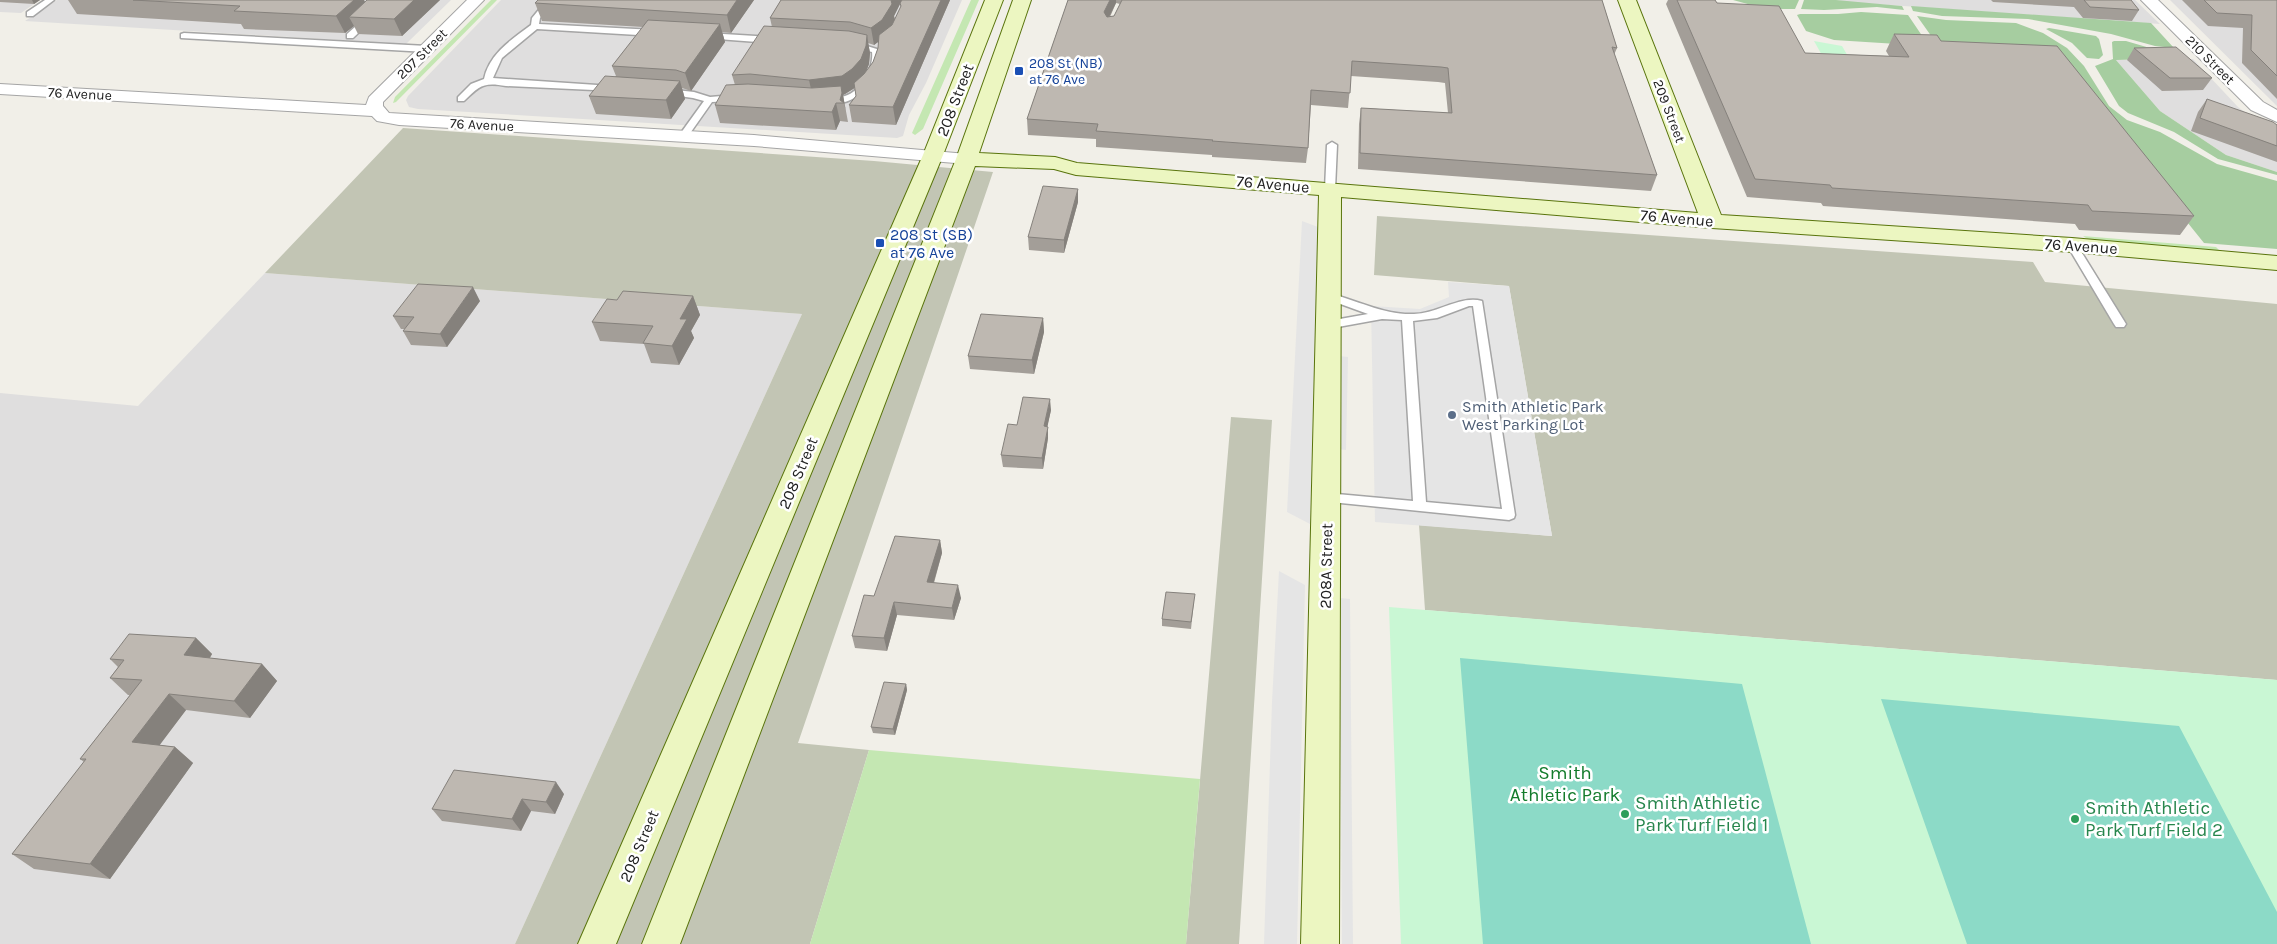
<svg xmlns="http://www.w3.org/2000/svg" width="2277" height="944" font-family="Karla,sans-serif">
  <rect width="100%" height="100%" fill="#f1efe8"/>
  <path fill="#dfdede" d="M0 0H40L21 13 0 12Z
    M57 0H451L406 44 25 21Z
    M501 0H962L926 83 909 115 903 136 897 138 418 109 409 107 406 100 408 96Z
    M1836 0H2135L2160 24 1847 2Z
    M2170 0H2277V106Z
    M2193 59 2238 107 2250 116 2277 127V172L2226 155 2160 111 2116 60Z
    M265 273 802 314 515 944H0V393L138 406Z"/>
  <path fill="#c2c5b4" d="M403 128 874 161 993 172 798 743 869 750 810 944H515L802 314 265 273Z
    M1377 216 2033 262 2045 282 2277 304V680L1425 610 1419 525 1552 536 1509 286 1374 275Z
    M1231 417 1272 420 1239 944H1186Z"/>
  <path fill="#c4e7b2" d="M491 0H497L396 102 393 103 395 97Z
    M971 0H979L923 129 915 135 912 133Z
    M2083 236 2216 247 2220 251 2089 240Z
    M869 750 1200 779 1186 944H810Z"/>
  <path fill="#a6cda0" d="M1733 0H1799L1795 9H1766Z
    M1804 0H1836L1902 6 1904 10 1877 7 1824 10 1801 9Z
    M1911 6 2151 23 2174 48 2155 46 2111 34 2028 19 1942 16 1913 11Z
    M1861 12 1908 15 1929 46 1834 40 1806 31 1797 15 1800 14H1838Z
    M1917 16 1946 20 2016 23 2043 33 2067 48 2084 66 2109 106 2127 120 2160 132 2217 164 2277 181V249L2204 243 2105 120 1939 47Z
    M2049 28 2096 36 2099 39 2103 55 2099 59 2087 58 2072 43 2046 29Z
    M2114 41H2126L2184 58 2116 60 2160 111 2226 155 2277 172V175L2218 159 2174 132 2128 113 2119 106 2095 66 2113 59 2112 42Z"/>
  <path fill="#c9f7d4" d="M1814 41 1842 46 1849 58 1823 57Z
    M1389 607 2277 680V944H1401Z"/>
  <path fill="#8cdac7" d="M1460 658 1742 684 1811 944H1483Z
    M1881 699 2179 726 2277 912V944H1967Z"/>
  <path fill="#e5e5e5" d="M1302 221 1318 227 1310 524 1287 512Z
    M1448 282 1509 286 1552 536 1375 522 1371 306 1420 309 1449 297Z
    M1339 356 1348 357 1346 450 1338 449Z
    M1279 571 1305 585 1297 944H1264L1272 702Z
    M1340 598 1350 599 1353 944H1342Z"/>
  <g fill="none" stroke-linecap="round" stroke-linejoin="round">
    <g stroke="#a5a5a5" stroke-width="3">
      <path id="lane" d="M45 0H54L33 16H27V12Z
        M546 1 553 3 540 18 539 24 655 30 659 33 655 36 537 29 502 58 493 78 612 86 616 89 615 91 506 86C484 82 480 85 464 101H458V97L471 84 484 79C489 54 512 39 531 25L532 18Z
        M365 18 372 20 353 38H347V34Z
        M184 33 427 46 431 49 427 52 181 38V34Z
        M707 33 772 37 776 40 772 43 704 38V34Z
        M854 42 880 50C884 80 855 109 825 103V99C831 98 838 98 845 96 861 91 874 68 872 52L851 47V43Z
        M667 89 694 92 710 97 733 95 737 98 733 101 712 102 686 139 683 140 678 137 704 101 693 98 664 94V90Z
        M1332 142 1337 145 1335 189 1330 192 1325 189 1327 145Z
        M2072 242 2077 245 2126 324 2124 327H2116L2114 324 2067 245Z
        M1328 293C1357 300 1383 315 1414 314 1437 314 1460 295 1482 301L1515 515 1514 518 1509 520 1321 501 1320 498 1321 495 1326 493 1413 501 1402 320 1382 319 1327 329 1323 328 1321 325 1323 322 1368 314 1324 298 1323 296 1324 294ZM1469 306H1473L1502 509 1426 502 1413 321 1437 318Z"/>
    </g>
    <g stroke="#a5a5a5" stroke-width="2">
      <path id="street" d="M467 0H484L383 102V106L389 113 754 135 967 154 973 155 976 159 973 163 967 164 754 146 399 125 377 121 372 116 0 94V84L366 105 369 97Z
        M2141 0H2158L2263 102 2277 110V122L2251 110Z"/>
    </g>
    <g stroke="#59740c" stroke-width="2">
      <path id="secondary" d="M985 0H1003L943 155 616 944H578L923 155Z
        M1013 0H1031L979 153 1055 157 1077 163 1698 213 1618 0H1636L1721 215 2072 238 2277 256V270L2072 252 1712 228 1341 197 1339 944H1301L1319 195 1076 175 1054 169 975 166 680 944H642L956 159Z"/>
    </g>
    <use href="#lane" fill="#fff" fill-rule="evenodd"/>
    <use href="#street" fill="#fff" fill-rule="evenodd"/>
    <use href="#secondary" fill="#ecf6c1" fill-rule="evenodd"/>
  </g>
  <path fill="#a39e98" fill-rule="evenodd" d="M0 0H40L34 4 0 2Z
    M68 0H364L365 2 440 0 402 36 358 34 354 26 345 33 244 29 241 24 77 14Z
    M754 0 731 33 722 32 725 42 691 91 682 88 685 99 671 119 596 114 589 96 616 76 612 66 643 27 542 21 535 3Z
    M781 0H950L896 125 852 122 849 105 856 96 855 88 845 94 843 95 848 122 840 121 836 130 720 123 715 105 735 85 732 75 772 27 770 18ZM900 4 901 8 895 20 894 16ZM879 41 878 48 873 62 866 72 869 64 870 53 868 43 874 45Z
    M1068 0H1602L1617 48 1614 55 1657 175 1651 191 1358 169 1359 124 1361 108 1448 113 1445 83 1438 82 1351 76 1348 108 1311 105 1308 148 1306 163 1212 157V155L1096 147V139L1028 135 1027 119ZM1116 3 1120 4 1114 16 1110 17Z
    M1668 0H1715L1717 3 1805 53 1889 56 1886 51 1894 34 1941 41 2194 216 2180 235 2079 230 2075 224 1823 206 1821 203 1747 197 1666 4Z
    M1991 0H2131L2139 10 2132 21 2083 18 2074 7 1993 2Z
    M2182 0H2277V99L2242 63 2243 28 2208 26Z
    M2134 48 2212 78 2203 90 2162 91 2127 60Z
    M2207 99 2277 125V162L2191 131 2198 112Z
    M1078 189V202L1064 253 1029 250 1028 237Z
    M693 296 700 315 691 331 694 338 679 365 651 363 644 344 600 341 592 322 617 300Z
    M480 301 447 347 411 345 403 331 405 329H401L393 316Z
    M1043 318 1044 332 1034 374 970 369 968 356Z
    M1051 410 1047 427 1048 438 1043 469 1003 467 1001 455 1017 425Z
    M940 540 942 553 934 583 961 598 954 620 897 615 887 651 855 648 852 636 874 596Z
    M1194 601 1191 629 1162 626V619Z
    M196 638 212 654 210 658 262 664 277 681 250 718 186 710 159 745 175 747 193 763 110 879 34 869 12 854 84 762 80 759 130 695H128L110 678 118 667 110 659Z
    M906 684 907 690 895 735 873 733 871 727Z
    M564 794 555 814 531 811 521 831 442 821 432 809Z"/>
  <path fill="#85817c" d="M32 0H40L34 4Z
    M354 0H364L369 11 349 17 354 26 345 33 336 16Z
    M414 0H440L402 36 394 19Z
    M737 0H754L731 33 727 15Z
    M891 0H902L894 16 895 20 885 37 874 45 871 28Z
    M941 0H950L896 125 893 107Z
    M1110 0H1116V3L1104 27V12Z
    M720 24 725 42 691 91 685 73Z
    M867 35 870 53 869 64 864 77 856 87 845 94 843 95 846 112 844 103 813 98 809 80Z
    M680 81 685 99 671 119 666 100Z
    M836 103 840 121 836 130 832 112Z
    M1078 189V202L1064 253V240Z
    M473 287 480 301 447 347 440 334Z
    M693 296 700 315 691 331 694 338 679 365 672 346 680 319Z
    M1043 318 1044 332 1034 374 1032 360Z
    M1050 399 1051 410 1045 438 1044 426Z
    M1048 427V438L1043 469 1042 458Z
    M940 540 942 553 930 595 927 582Z
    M958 585 961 598 954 620 952 608Z
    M894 602 897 615 887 651 884 638Z
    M196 638 212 654 201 671 184 655Z
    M262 664 277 681 250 718 234 701Z
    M906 684 907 690 895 735 893 729Z
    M169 694 186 710 150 758 132 742Z
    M175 747 193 763 110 879 90 864Z
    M556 782 564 794 555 814 546 802Z
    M522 799 531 811 521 831 512 819Z"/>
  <path fill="#beb8b1" stroke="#85817c" d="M133 0H354L336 16 234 11 240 6Z
    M367 0H414L394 19 349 17Z
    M538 0H737L727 15 535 3Z
    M781 0H891L892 4 882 20 871 28 850 22 770 18Z
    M902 0H941L893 107 849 105 856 96 854 83 864 74 873 62 878 48 879 35 892 25 901 6 900 3Z
    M1068 0H1110L1104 12 1107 17 1114 16 1122 0H1602L1617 48 1612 47 1657 175 1360 153 1361 108 1452 113 1448 68 1441 67 1352 61 1350 93 1311 90 1308 148 1212 141 1213 140 1096 131 1098 124 1027 119Z
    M1677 0H1715L1717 3 1779 6 1805 53 1909 57 1894 34 1937 35 1941 41 2057 46 2194 216 2092 211 2088 205 1832 188 1830 185 1755 179Z
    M2084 0H2131L2139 10 2090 7Z
    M2204 0H2277V76L2251 50 2252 15 2217 13Z
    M648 20 720 24 685 73 676 70 612 66Z
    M764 26 849 31 867 35 866 46 861 59 852 69 842 76 809 80 750 74 732 75Z
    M2176 47 2212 78H2170L2134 48Z
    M605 76 680 81 666 100 589 96Z
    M748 84 812 88 841 86 842 93 840 100 844 103H836L832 112 715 105 726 85Z
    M2207 99 2273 122 2277 125V146L2200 118Z
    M1043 186 1078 189 1064 240 1028 237Z
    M418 284 473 287 440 334 403 331 414 317 393 316Z
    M623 291 693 296 680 319H687L672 346 643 343 653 326 592 322 607 299 617 300Z
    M981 314 1043 318 1032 360 968 356Z
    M1023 397 1050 399 1044 426 1048 427 1042 458 1001 455 1008 424 1017 425Z
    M895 536 940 540 927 582 958 585 952 608 894 602 884 638 852 636 864 595 874 596Z
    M1166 592 1195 594 1191 622 1162 619Z
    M129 634 196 638 184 655 262 664 234 701 169 694 132 742 175 747 90 864 12 854 86 759H80L142 680 110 678 124 660 110 659Z
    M884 682 906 684 893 729 871 727Z
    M454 770 556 782 546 802 522 799 512 819 432 809Z"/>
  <g fill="#1a4fb4" stroke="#fff" stroke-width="2">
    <rect x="1014" y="66" width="10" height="10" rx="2.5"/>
    <rect x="875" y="238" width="10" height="10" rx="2.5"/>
  </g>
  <circle fill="#5c6f8a" stroke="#fff" stroke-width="2" cx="1452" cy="415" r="5"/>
  <g fill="#2e9e5b" stroke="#fff" stroke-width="2">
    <circle cx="1625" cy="814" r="5"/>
    <circle cx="2075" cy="819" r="5"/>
  </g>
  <g text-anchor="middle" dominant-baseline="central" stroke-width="5" stroke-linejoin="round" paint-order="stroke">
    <g font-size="14" fill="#212121" stroke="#fff">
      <text transform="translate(422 54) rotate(-45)">207 Street</text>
      <text transform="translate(2210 60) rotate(45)">210 Street</text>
      <text transform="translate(80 94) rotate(3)">76 Avenue</text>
      <text transform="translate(1669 111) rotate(69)">209 Street</text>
      <text transform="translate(482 125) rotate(3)">76 Avenue</text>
    </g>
    <g font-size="14" fill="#164399" stroke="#fff" text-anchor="start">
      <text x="1029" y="63">208 St (NB)<tspan x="1029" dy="16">at 76 Ave</tspan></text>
    </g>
    <g font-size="16" fill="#212121" stroke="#fff">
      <text transform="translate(955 100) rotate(-69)">208 Street</text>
      <text transform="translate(1273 184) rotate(5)">76 Avenue</text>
      <text transform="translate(1677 218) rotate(5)">76 Avenue</text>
      <text transform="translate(2081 246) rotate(4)">76 Avenue</text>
      <text transform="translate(798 473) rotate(-67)">208 Street</text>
      <text transform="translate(1326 566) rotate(-89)">208A Street</text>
      <text transform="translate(639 846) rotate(-67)">208 Street</text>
    </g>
    <g font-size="16" fill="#164399" stroke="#fff" text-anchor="start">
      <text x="890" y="234">208 St (SB)<tspan x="890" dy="18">at 76 Ave</tspan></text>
    </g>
    <g font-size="16" fill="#4e5e75" stroke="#fff" text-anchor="start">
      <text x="1462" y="406">Smith Athletic Park<tspan x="1462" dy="18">West Parking Lot</tspan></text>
    </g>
    <g font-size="19" fill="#137b2b" stroke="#fff">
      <text x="1565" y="773">Smith<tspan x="1565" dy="22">Athletic Park</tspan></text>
    </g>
    <g font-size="19" fill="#27864d" stroke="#fff" text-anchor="start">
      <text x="1635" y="803">Smith Athletic<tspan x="1635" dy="22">Park Turf Field 1</tspan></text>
      <text x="2085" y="808">Smith Athletic<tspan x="2085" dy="22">Park Turf Field 2</tspan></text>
    </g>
  </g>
</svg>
